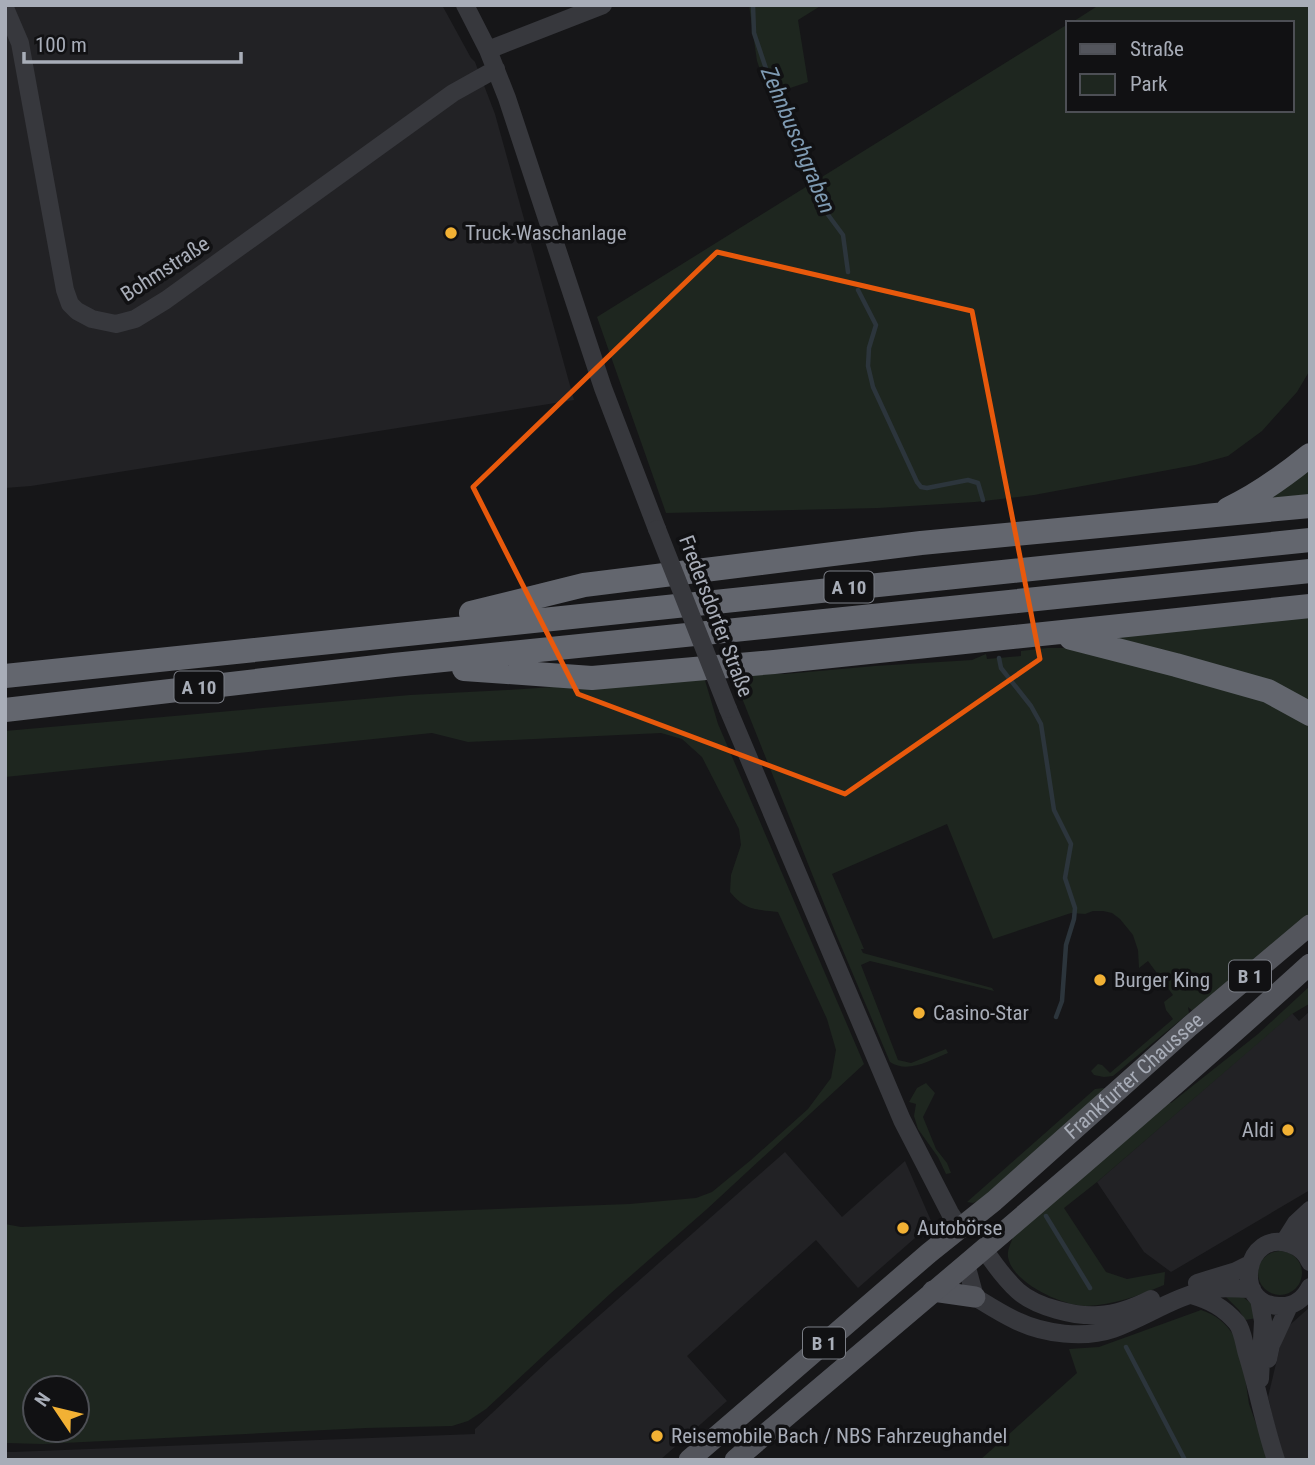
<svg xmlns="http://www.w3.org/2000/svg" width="1315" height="1465" font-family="'Roboto Condensed',sans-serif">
  <rect width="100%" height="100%" fill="#161618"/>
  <path fill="#222225" d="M5 5H442L471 58 475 62 495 114 574 400 31 486 5 488Z
    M1310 1011V1190L1171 1272 1144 1252 1097 1182 1292 1013 1299 1021Z
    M785 1152 842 1217 905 1161 932 1223 858 1288 816 1240 687 1356 727 1401 660 1460H5V1452H13L475 1434V1429L550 1359Z
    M1310 1307V1460H1283L1268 1397 1284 1330Z"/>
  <path fill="#1e261f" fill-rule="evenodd" d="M749 5H822L798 20 808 82 769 95 757 61Z
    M1099 5H1310V370L1297 392 1262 431 1228 456 1195 465 1034 495 975 502 878 508 666 513 597 317 1068 24V110H1292V23H1071Z
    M1310 467V501L1251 507Z
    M1310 612V704L1089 635Z
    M1047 648H1069L1257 696 1310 724V918L1197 1015 1188 1007 1189 1013 1113 1076 1104 1077 1094 1075 1091 1071 1098 1064 1102 1065 1110 1073 1173 1019 1166 1010 1164 1002 1173 995 1148 961 1139 968 1138 950 1133 935 1120 919 1112 913 1103 911H1093L1085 914 1071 913 993 939 947 824 832 874 864 949H861L863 953 992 988 994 991 870 961 861 965 898 1060 911 1063 946 1049 948 1053C930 1060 908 1074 890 1062L836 934 732 673 785 674 875 666 972 660 986 654 987 659 1021 656V651Z
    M704 677 718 724 864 1064 707 1209 611 1293 486 1409 468 1421 452 1426 366 1428 43 1444 6 1443 5 1224 21 1227 630 1204 696 1198 712 1192 751 1160 808 1109 831 1078 836 1050 827 1019 778 912C755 909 746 911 730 892L731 875 741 845 739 829 702 757 682 739 661 733 468 742 432 733 5 777V731L410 695 507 690ZM35 1388H77V1430H35Z
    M1310 986 1309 1004 1292 1014 1097 1182 1064 1208 1106 1272 1127 1279 1165 1272 1164 1285C1138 1296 1114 1305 1086 1306 1063 1306 1012 1283 1008 1257 1007 1250 1011 1243 1013 1237L1168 1101 1171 1103 1258 1034Z
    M926 1083 935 1093 923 1117 936 1149 947 1163 951 1173 946 1174 938 1157 918 1129 914 1116 916 1104 909 1102 917 1088Z
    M1114 1087 978 1201 973 1203 967 1202 1095 1089Z
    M1258 1273a22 22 0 1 1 44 0a22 22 0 1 1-44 0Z
    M1240 1295 1251 1303 1257 1318 1245 1320 1239 1310 1225 1296Z
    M1201 1310C1216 1315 1225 1322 1234 1336L1239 1337 1249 1404 1269 1460H980L1077 1373 1069 1349 1099 1347Z"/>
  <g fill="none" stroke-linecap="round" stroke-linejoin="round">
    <path stroke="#2c353c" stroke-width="4.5" d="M753 5 754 33 780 110 821 195 826 212 843 235 848 272
      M858 290 876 325 869 348 868 366 873 387 917 482 921 487 927 488 968 480 978 483 983 500
      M999 658 1001 668 1031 706 1041 724 1054 810 1071 844 1065 878 1075 908 1074 919 1066 945 1062 1001 1056 1017
      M1046 1216 1090 1288
      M1126 1347 1185 1460"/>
    <path stroke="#37383d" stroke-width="18" d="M465 5 488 50 507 98 603 388 657 529
      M5 8 20 43 65 290 70 304 77 311 92 319 116 324 135 319 166 300 453 93 496 69
      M488 50 603 5
      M728 709 902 1120 950 1213 960 1228
      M1284 1242 1296 1223 1310 1210
      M984 1249C994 1264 1005 1279 1018 1291 1036 1307 1076 1317 1099 1315 1117 1314 1135 1307 1151 1299
      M1301 1250 1310 1231
      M1310 1262C1306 1253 1299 1247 1290 1244 1245 1228 1231 1305 1279 1306 1293 1307 1304 1299 1310 1287
      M966 1264 975 1297C988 1305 1002 1314 1017 1321 1044 1334 1084 1339 1113 1329 1146 1317 1178 1294 1213 1289 1226 1287 1239 1289 1252 1289
      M1197 1283 1236 1271 1250 1264
      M1191 1295C1211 1301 1223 1307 1237 1323 1243 1331 1244 1344 1247 1354 1258 1389 1264 1425 1276 1460
      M1259 1299 1263 1321 1260 1379
      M1268 1359 1271 1345 1289 1306"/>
    <g stroke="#53555c" stroke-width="21">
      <path d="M933 1291 975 1297"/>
      <path id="s1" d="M689 1460 929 1253 994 1201 1190 1026 1310 925"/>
      <path d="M735 1460C928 1296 1123 1134 1310 964"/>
    </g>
    <path stroke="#63666e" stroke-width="24" d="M1228 509C1258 495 1284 476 1310 455
      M471 613 584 585 921 543 1310 506
      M1071 638 1176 665 1268 691 1310 714
      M464 669 592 678 774 662 1310 606
      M5 676 1310 540
      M5 710 394 665 1310 571"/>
    <path stroke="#37383d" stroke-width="18" d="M657 529 728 709"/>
  </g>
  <path fill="none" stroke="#e8590c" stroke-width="5" stroke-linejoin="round" d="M717 252 972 311 1040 659 845 794 578 694 473 487Z"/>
  <g fill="#f2b134" stroke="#111113" stroke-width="2.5">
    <circle cx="451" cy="233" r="7"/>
    <circle cx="1100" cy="980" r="7"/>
    <circle cx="919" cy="1013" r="7"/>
    <circle cx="1288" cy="1130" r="7"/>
    <circle cx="903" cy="1228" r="7"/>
    <circle cx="657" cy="1436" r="7"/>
  </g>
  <g text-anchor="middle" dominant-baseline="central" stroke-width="7" stroke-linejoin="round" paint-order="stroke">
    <g fill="#111113" stroke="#7b7e86" stroke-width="2">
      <rect x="824.5" y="571.5" width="49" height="31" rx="5"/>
      <rect x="174.5" y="671.5" width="49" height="31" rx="5"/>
      <rect x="1229" y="960.5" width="42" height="31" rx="5"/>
      <rect x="803" y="1327.5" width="42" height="31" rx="5"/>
    </g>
    <g font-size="19" font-weight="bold" fill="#a8adb8">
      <text x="849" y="587">A 10</text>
      <text x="199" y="687">A 10</text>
      <text x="1250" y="976">B 1</text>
      <text x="824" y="1343">B 1</text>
    </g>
    <g font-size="21" fill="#a8adb8" stroke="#111113" text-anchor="start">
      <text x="465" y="233">Truck-Waschanlage</text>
      <text x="1114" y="980">Burger King</text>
      <text x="933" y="1013">Casino-Star</text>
      <text x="1274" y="1130" text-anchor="end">Aldi</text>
      <text x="917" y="1228">Autobörse</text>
      <text x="671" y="1436">Reisemobile Bach / NBS Fahrzeughandel</text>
    </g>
    <g font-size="21" fill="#a8adb8" stroke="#111113">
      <text transform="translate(165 269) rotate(-33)">Bohmstraße</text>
      <text transform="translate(716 616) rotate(69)">Fredersdorfer Straße</text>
      <text stroke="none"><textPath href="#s1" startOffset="588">Frankfurter Chaussee</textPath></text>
    </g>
    <g font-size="23" font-style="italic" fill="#7f9bb3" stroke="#111113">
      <text transform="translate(798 140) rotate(67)">Zehnbuschgraben</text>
    </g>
  </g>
  <rect width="1315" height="1465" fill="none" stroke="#a8adb8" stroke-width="14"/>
  <rect x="1066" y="21" width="228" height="91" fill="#111113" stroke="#4d4f55" stroke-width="2"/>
  <rect x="1080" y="44" width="35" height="10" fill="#53555c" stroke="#4d4f55" stroke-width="2"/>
  <text x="1130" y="56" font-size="21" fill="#a8adb8">Straße</text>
  <rect x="1080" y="74" width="35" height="21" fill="#1e261f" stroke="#4d4f55" stroke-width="2"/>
  <text x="1130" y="91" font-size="21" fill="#a8adb8">Park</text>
  <g transform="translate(56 1409) rotate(305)"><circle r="33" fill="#111113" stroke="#4d4f55" stroke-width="2"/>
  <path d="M0-5L12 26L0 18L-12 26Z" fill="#f2b134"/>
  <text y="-10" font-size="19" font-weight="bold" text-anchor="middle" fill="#a8adb8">N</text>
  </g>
  <path d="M24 52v10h217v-10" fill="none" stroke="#a8adb8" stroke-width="3.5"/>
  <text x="35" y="52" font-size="21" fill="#a8adb8" stroke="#111113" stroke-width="5" paint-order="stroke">100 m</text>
</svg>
